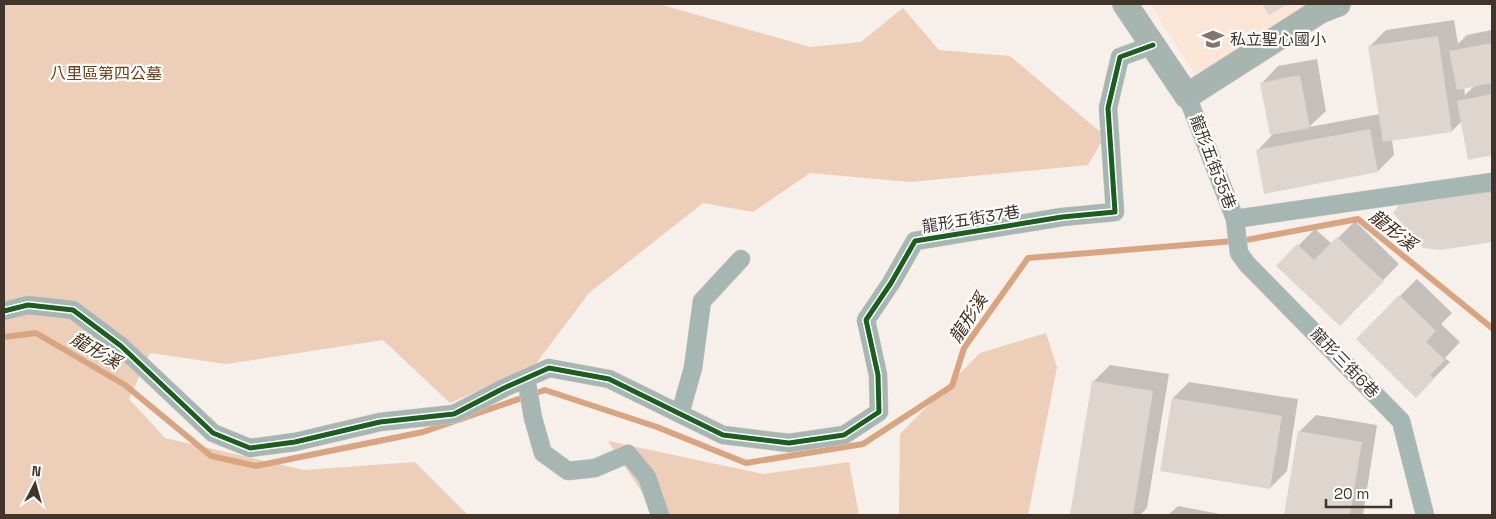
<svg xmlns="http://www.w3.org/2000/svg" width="1496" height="519" font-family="'Space Grotesk','Noto Sans TC',sans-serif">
  <rect width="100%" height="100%" fill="#f7efea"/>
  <path fill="#fbe5d7" d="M1150 4H1311L1195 75Z"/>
  <path fill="#edceb8" d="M4 4H659L810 47 861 42 903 8 939 50 1010 56 1105 136 1088 165 910 182 810 173 753 212 703 203 589 293 534 366 450 403 383 340 226 364 150 353 129 399 165 438 304 470 415 462 468 515H4Z
    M1046 333 1057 367 1028 515H899L900 434 980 353Z
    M608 441 763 474 849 462 859 515H657Z"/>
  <path fill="#0003" fill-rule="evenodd" d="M1454 20 1458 44 1467 35 1492 30V154L1469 158 1462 121 1452 131 1392 140 1394 155 1378 171 1257 151 1274 133 1262 83 1278 66 1317 59 1326 111 1309 127 1380 114 1370 46 1386 30ZM1475 85 1465 95 1464 87Z
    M1492 179V241L1441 249 1395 213 1418 188Z
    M1355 221 1399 264 1356 308 1278 266 1315 229 1332 244Z
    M1417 279 1452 313 1441 324 1460 342 1445 358 1450 362 1416 396 1357 339Z
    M1110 365 1169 374 1147 508 1140 515H1072L1094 381Z
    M1189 382 1298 399 1287 471 1270 488 1173 398Z
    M1316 415 1377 425 1363 515H1286L1299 432Z
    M1178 506 1225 515H1168Z"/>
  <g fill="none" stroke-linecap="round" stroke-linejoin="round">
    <path stroke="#d8a580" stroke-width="6" d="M4 337 36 333 125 385 211 456 256 466 423 432 545 390 657 427 746 463 863 444 952 386 964 348 1028 258 1246 240 1358 219 1492 328"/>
  </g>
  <path fill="#ded5ce" d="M1262 4H1288L1269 15Z
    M1438 36 1452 132 1383 142 1368 46Z
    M1492 43V83L1457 90 1449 51Z
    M1300 75 1310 128 1270 135 1260 83Z
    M1492 94V155L1468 160 1457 101Z
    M1370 129 1378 172 1264 194 1256 150Z
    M1492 192V242L1441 250 1423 248 1393 213 1400 204Z
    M1337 237 1384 281 1340 326 1276 266 1297 244 1314 260Z
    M1399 295 1436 331 1426 342 1445 360 1430 375 1434 379 1416 398 1356 339Z
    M1092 381 1153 391 1133 515H1070Z
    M1172 398 1282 416 1270 489 1160 471Z
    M1298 431 1362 442 1350 515H1284Z"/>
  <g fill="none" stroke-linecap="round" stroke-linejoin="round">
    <g stroke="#d2cac5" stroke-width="19">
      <path id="street" d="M1187 96 1235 219 1239 253 1247 264 1401 421 1425 515
        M1235 219 1492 182
        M4 311 28 305 73 310 121 346 213 433 250 448 295 442 380 422 454 414 504 388 549 368 609 379 723 435 789 443 844 435 879 412 878 375 866 320 891 283 915 241 1062 217 1115 212 1108 108 1120 57 1153 45
        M526 378 533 418 543 453 568 471 595 468 628 454 647 477 660 515
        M680 414 693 368 702 301 741 259"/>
    </g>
    <g stroke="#d2cac5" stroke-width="26">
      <path id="secondary" d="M1125 4 1187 96 1320 11 1338 4"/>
    </g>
    <use href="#street" stroke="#a6b7b3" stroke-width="18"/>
    <use href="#secondary" stroke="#a7b5b1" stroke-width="25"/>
    <g stroke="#fff" stroke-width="8">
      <path id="cycleway" d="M4 311 28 305 73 310 121 346 213 433 250 448 295 442 380 422 454 414 504 388 549 368 609 379 723 435 789 443 844 435 879 412 878 375 866 320 891 283 915 241 1062 217 1115 212 1108 108 1120 57 1153 45"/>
    </g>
    <use href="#cycleway" stroke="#1b5e20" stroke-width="5"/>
  </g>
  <defs>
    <g id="school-bare" transform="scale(1.725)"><path d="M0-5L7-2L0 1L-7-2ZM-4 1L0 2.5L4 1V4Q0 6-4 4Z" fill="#81756e" stroke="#fff" stroke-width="2.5" paint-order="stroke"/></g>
  </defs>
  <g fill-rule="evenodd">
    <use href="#school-bare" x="1213" y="39"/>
  </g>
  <g text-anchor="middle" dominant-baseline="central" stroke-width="4.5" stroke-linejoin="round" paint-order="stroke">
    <g font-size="16" fill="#41342b" stroke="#fff" text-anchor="start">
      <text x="1230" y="39">私立聖心國小</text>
    </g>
    <g font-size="16" fill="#6f401c" stroke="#fff">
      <text x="106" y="73">八里區第四公墓</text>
    </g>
    <g font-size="16" fill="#41342b" stroke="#fff">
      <text transform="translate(1213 162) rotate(69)">龍形五街35巷</text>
      <text transform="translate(971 219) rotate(-9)">龍形五街37巷</text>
      <text transform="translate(1345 363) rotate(46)">龍形三街6巷</text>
    </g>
    <g font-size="18" font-style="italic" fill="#452812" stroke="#fff">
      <text transform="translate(1393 230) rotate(38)">龍形溪</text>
      <text transform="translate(968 318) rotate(-57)">龍形溪</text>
      <text transform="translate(96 350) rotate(30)">龍形溪</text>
    </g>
  </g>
  <rect width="1496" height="519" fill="none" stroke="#41342b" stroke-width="10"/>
  <g transform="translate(35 484) rotate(6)" stroke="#ffffff" stroke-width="4" paint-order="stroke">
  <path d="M0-4L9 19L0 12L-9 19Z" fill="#41342b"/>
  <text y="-8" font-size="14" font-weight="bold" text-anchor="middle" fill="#41342b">N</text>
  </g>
  <path d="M1326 499v8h65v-8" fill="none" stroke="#41342b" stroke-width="2.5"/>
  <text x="1334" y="499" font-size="15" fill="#41342b" stroke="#ffffff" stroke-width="4" paint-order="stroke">20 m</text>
</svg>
